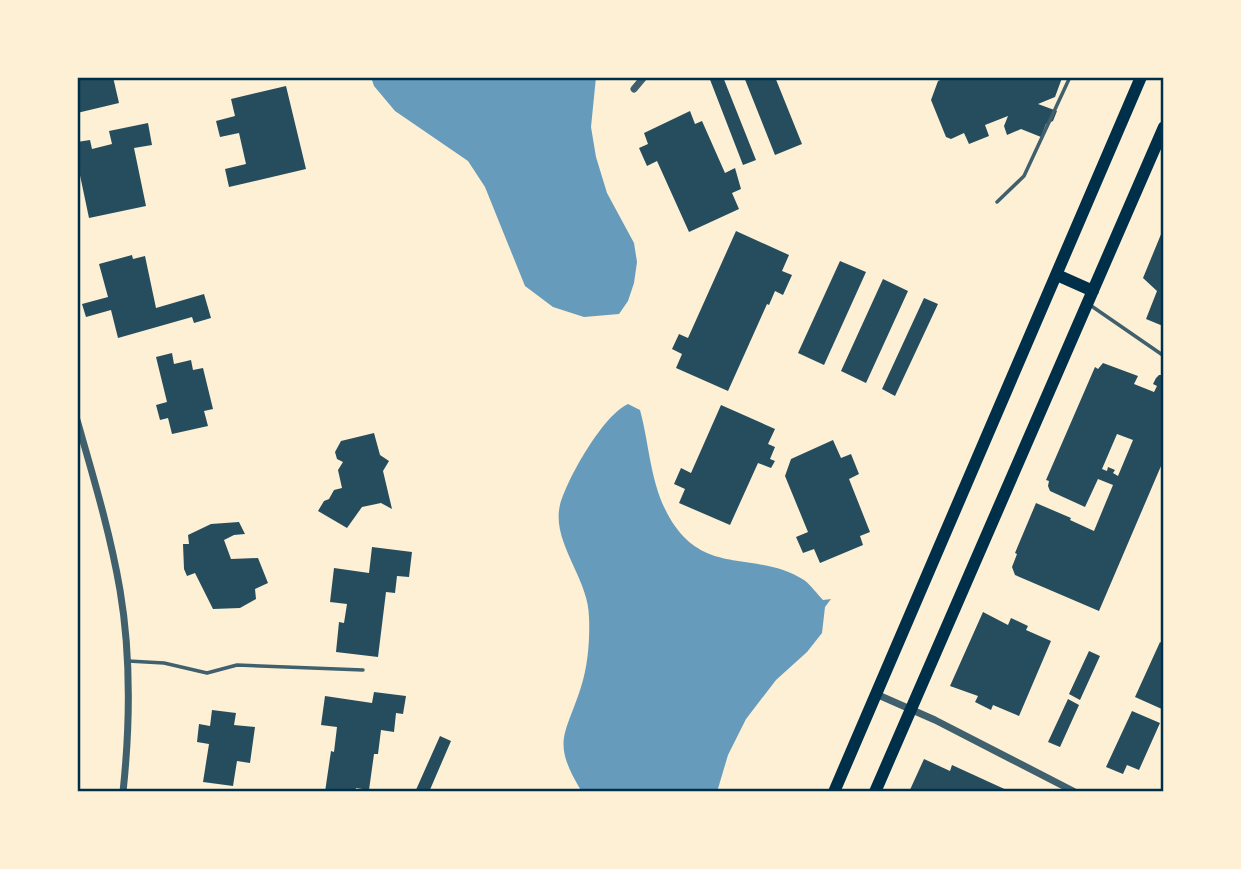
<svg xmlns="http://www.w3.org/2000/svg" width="1241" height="869" font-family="'IBM Plex Sans',sans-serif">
  <rect width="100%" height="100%" fill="#fdf0d5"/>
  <path fill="#669bbc" d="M371 77H596L591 127 596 157 607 193 634 243 637 262 634 283 628 301 619 314 584 317 553 307 525 286 485 187 468 161 395 111 374 86Z
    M628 404 640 410C649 443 650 478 665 509 700 581 755 548 804 580 811 585 817 594 823 600L831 599 825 607 822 633 807 652 776 680 746 719 728 755 717 792H582C551 741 565 737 581 687 588 666 590 639 589 617 589 579 551 542 560 505 567 479 603 415 628 404Z"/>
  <path fill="#264d5e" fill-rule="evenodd" d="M77 77H113L119 103 77 113Z
    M709 77H723L756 160 743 165Z
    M744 77H775L802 144 775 155Z
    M947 77H1062V78L1055 97 1038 104 1057 111 1053 121 1046 124 1041 137 1021 129 1007 135 1004 126 1008 116 985 125 989 136 969 144 964 133 951 139 946 137 931 100 938 81Z
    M286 86 306 169 229 187 225 169 246 164 239 133 220 137 216 121 235 116 231 99Z
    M690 111 695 124 702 121 725 173 735 168 741 189 732 193 739 209 689 232 657 161 647 166 639 148 648 144 644 133Z
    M148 123 152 145 134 148 146 206 89 218 77 161V142L90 140 92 149 112 144 109 131Z
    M1164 227V324L1163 326 1146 319 1157 291 1143 278Z
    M736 231 789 255 782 271 792 275 783 295 775 291 769 305 767 304 728 391 676 368 682 354 672 349 679 334 688 338Z
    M132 255 133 259 145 256 156 308 204 294 211 318 194 323 192 317 118 338 111 310 86 317 82 304 108 297 99 264Z
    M840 261 866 272 824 365 798 353Z
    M883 279 908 291 866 383 841 371Z
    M924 298 938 304 895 396 882 389Z
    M172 353 174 364 191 360 193 370 203 368 213 409 204 411 208 426 172 434 168 418 160 420 156 405 167 402 156 357Z
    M1103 363 1138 376 1134 384 1154 392 1157 386 1153 384 1156 378 1159 375H1164V459L1099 611 1015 575 1012 567 1017 554 1015 553 1036 503 1071 518 1070 520 1094 531 1113 485 1098 479 1085 507 1050 491 1048 486 1049 481 1046 480 1095 367 1098 369ZM1117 434 1133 440 1118 476 1113 473 1115 470 1108 467 1107 471 1102 469Z
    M721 405 775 429 768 444 775 447 770 459 775 461 771 468 758 463 730 525 679 503 685 489 674 484 681 468 691 473Z
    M374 433 380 455 389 461 383 471 392 509 381 503 362 507 347 528 318 511 324 501 329 499 334 490 342 488 338 470 343 462 337 459 335 452 341 441Z
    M833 440 841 458 851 454 859 474 849 479 870 532 860 536 863 545 820 563 814 549 803 553 796 537 808 532 785 476 791 459Z
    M239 522 245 534 234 535 224 540 231 559 258 558 268 583 255 589 256 599 240 608 213 609 195 573 187 576 184 569 183 544H189L188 535 211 524Z
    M372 547 412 552 409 577 397 576 395 593 386 592 378 657 336 652 339 622 344 623 347 604 330 602 334 568 369 573Z
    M983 612 1008 625 1011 618 1028 626 1026 630 1051 641 1019 716 993 705 991 710 975 702 978 696 950 686Z
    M1160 642 1164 644V710L1135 697Z
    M1089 651 1100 656 1080 700 1069 694Z
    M374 692 406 696 403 714 396 713 394 732 381 730 378 754H374L369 790 356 788 355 792H325L331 751 334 752 337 727 321 725 325 696 372 703Z
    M1068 699 1079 705 1060 747 1048 742Z
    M212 710 236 713 234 725 255 727 250 763 237 761 233 786 203 782 209 744 197 742 199 724 210 726Z
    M1132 711 1160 723 1139 770 1127 765 1123 774 1106 767Z
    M440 736 451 741 429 792H415Z
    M924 759 950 771 952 765 1011 792H909Z"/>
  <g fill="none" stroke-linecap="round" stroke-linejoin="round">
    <path stroke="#3f606c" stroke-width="3.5" d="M997 202 1024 176 1070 77
      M1090 305 1164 356
      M128 661 164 663 207 673 237 665 363 670"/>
    <path stroke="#3f606c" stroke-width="7" d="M634 89 644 77
      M77 420C93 476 110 532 120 590 131 655 130 726 123 792
      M876 694 935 720 1075 792"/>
    <path stroke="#003049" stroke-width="12" d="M1057 275 1093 291
      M834 792 1141 77
      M875 792 1164 127"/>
  </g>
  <rect width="1241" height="869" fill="none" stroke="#fdf0d5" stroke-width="158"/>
  <rect x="79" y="79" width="1083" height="711" fill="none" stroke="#003049" stroke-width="2.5"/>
</svg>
